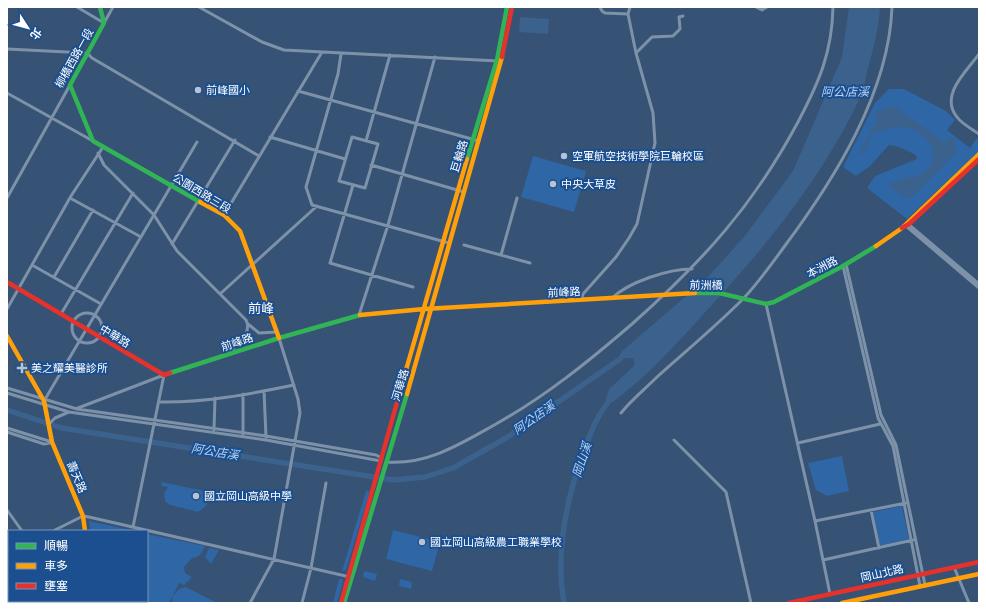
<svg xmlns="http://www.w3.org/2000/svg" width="986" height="610" font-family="Arial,'Noto Sans TC',sans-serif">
  <rect width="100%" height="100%" fill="#365274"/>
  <path fill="#2f66a5" d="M889 89H904L946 111 955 120 947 130 970 148 977 138 979 139V151L907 219 867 188 875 176 917 159 916 155 899 147 889 145 870 166 856 176 843 167 875 103Z
    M533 156 586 171 574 212 521 197Z
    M842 456 849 491 827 496 816 490 808 463Z
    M162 482 213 493 212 497 206 496 207 505 198 512 170 505 165 501 164 493 168 487 161 486Z
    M366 491H370L346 570 342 571Z
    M901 506 902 507 909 539 882 546 880 545 873 512Z
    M89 521 135 531H90Z
    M393 530 440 542 432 571 386 559Z
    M147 534 205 546C202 553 200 557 192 558L184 567 185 573 192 577 184 585 179 583 173 596 179 589 186 587 217 603H172L173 596 169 603H86V601H147Z
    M209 548 219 550 211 564 205 557Z
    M364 571 377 574 375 581 363 577Z
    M339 579H343V582L337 603H333Z
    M400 579 412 582 411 589 399 586Z"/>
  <path fill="#3b618d" d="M849 7H880C879 29 873 50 867 72 865 81 864 91 860 98 821 181 761 252 700 318 670 351 639 385 603 409L609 389 635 365 633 358H626L615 363 622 351 706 279 744 237 793 171 842 57Z
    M520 17 549 19 548 34 519 32Z
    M887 107H895L943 141H948L951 137 956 141 954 146 957 148 956 153 911 198 903 196 887 184C893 183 896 181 901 179 908 177 916 178 922 174 941 162 933 139 915 130 903 124 885 129 873 133L862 155 859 153 879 117 874 114 878 110 881 111Z"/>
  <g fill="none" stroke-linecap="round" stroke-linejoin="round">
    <path stroke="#3b618d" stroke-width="5.5" d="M7 410 62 428 393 480 425 477 453 468 506 438 620 359
      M564 603C555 553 566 501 583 453 590 435 595 419 607 404"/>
    <path stroke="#7d92a8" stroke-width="3" d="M77 7 104 23 113 7
      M199 7 262 42 284 50 498 61
      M600 7 602 11 605 13 628 14
      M756 7 762 10 767 7
      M7 49 87 53 92 58 259 156
      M636 53 652 37 673 36 680 29 679 17 683 16
      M341 54 338 74 306 187 312 205 449 243
      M979 54C967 71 939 95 957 117 962 124 972 129 979 134
      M298 91 479 141
      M7 93 93 141
      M270 137 345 159
      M352 137 378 144 365 188 339 181Z
      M366 141 390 55
      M98 153 104 165 154 215 177 251 246 320C253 334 236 345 228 354
      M371 165 464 192
      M353 185 330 263 413 287
      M7 198 70 85
      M70 198 141 237
      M224 215 322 52
      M907 223 979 284
      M906 226 979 288
      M172 244 235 140
      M464 245 530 263
      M501 255 517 198
      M846 264 881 415 896 445 925 585
      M32 265 101 304
      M843 266 878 418 893 446 920 586
      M54 277 93 210
      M220 294 317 206
      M612 298C629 282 668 269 692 269
      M581 300 583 294 616 257 629 238 637 224 655 143 653 113 636 53 628 14 630 7
      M766 304 815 521 906 503
      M7 309 71 196 103 147
      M72 328a15 15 0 1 1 30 0a15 15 0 1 1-30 0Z
      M61 314 133 193
      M359 315 388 225 435 57
      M248 324 259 333 277 332
      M7 388 77 409 266 436 376 455 382 458
      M264 391 266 437
      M7 393 69 412 266 440 381 461
      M243 394V434
      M44 401 197 142
      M159 402C204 403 250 394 294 385
      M78 408 164 375
      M621 413C631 400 645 389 657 377 686 351 715 327 743 299 758 283 771 265 784 247 834 180 889 93 892 7
      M49 424 55 418 69 412
      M7 428 52 442
      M214 430 215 398
      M7 432 44 444 50 443
      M674 440 726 492 751 603
      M798 443 880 424
      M387 462C428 465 462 443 496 424 546 396 589 361 632 324 703 261 753 206 798 122 819 82 832 53 833 7
      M7 510 22 531
      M871 510 879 548
      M815 521 830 594
      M133 527 164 375
      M53 531 83 516 89 517 350 577
      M7 556 9 555
      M823 560 913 540
      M954 567 969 603
      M74 601 76 603
      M250 603 274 559 300 413 298 399 279 338
      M302 603 311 568 326 483"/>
    <path stroke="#30b455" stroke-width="4.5" d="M100 7 104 23 70 85 93 141 200 202
      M467 159 497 60 507 7
      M695 293H719L766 304 774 302 843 266 876 246
      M170 373 279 338 360 315
      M344 603 407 394"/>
    <path stroke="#ff9f0a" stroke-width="4.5" d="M200 202 224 215 240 231 279 338
      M876 246 902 228 979 154
      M360 315 424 309 695 293
      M7 336 44 401 52 442 83 516 85 531
      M406 370 467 159
      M407 394 502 57
      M81 601V603
      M842 603 979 574"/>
    <path stroke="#e5322d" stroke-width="4.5" d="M502 57 512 7
      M902 228 909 224 979 159
      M7 282 164 375 170 373
      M341 603 406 370
      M789 603 979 562"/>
  </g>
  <g fill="#b9c2ce" stroke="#1b4f8f" stroke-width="1.5">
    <circle cx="198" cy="90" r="4"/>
    <circle cx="564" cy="156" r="4"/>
    <circle cx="553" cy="184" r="4"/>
    <path d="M20 362h4v4h4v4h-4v4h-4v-4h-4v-4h4z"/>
    <circle cx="196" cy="496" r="4"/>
    <circle cx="422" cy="542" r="4"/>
  </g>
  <g text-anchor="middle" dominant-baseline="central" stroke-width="4" stroke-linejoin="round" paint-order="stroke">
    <g font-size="11" fill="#fff" stroke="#1b4f8f">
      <text transform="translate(74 58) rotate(-61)">柳橋西路一段</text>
      <text transform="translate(459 156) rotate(-73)">巨輪路</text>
      <text transform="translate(202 193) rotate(31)">公園西路三段</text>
      <text transform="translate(822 267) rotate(-28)">本洲路</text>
      <text transform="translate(706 285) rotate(1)">前洲橋</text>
      <text transform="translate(564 292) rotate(-3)">前峰路</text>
      <text transform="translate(115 336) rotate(31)">中華路</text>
      <text transform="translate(237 342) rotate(-18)">前峰路</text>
      <text transform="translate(400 385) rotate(-73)">河華路</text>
      <text transform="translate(77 477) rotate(67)">壽天路</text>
      <text transform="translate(882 573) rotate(-13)">岡山北路</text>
    </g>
    <g font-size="11" fill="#fff" stroke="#1b4f8f" text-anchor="start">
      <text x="206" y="90">前峰國小</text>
      <text x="572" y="156">空軍航空技術學院巨輪校區</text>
      <text x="561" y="184">中央大草皮</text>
      <text x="31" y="368">美之耀美醫診所</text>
      <text x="204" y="496">國立岡山高級中學</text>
      <text x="430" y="542">國立岡山高級農工職業學校</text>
    </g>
    <g font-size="12" font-style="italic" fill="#b5d3f5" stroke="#1b4f8f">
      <text x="845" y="92">阿公店溪</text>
      <text transform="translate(534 418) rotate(-35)">阿公店溪</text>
      <text transform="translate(215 452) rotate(9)">阿公店溪</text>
      <text transform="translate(582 460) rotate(-72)">岡山溪</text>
    </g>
    <g font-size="13" fill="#fff" stroke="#1b4f8f">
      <text x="261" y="308">前峰</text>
    </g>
  </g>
  <rect width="986" height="610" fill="none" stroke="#ffffff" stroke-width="16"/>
  <rect x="8" y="530" width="140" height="72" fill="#1b4f8f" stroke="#7695bc"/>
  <rect x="16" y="543" width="20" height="6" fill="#30b455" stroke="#7695bc"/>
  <text x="44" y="550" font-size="12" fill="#ffffff">順暢</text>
  <rect x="16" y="563" width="20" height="6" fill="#ff9f0a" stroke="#7695bc"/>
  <text x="44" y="570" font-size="12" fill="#ffffff">車多</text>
  <rect x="16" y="583" width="20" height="6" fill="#e5322d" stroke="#7695bc"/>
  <text x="44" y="590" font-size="12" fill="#ffffff">壅塞</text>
  <g transform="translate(28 28) rotate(126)" stroke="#1b4f8f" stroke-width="3" paint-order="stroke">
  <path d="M0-3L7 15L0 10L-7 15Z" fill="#ffffff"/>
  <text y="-6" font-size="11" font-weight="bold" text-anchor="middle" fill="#ffffff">北</text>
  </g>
</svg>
